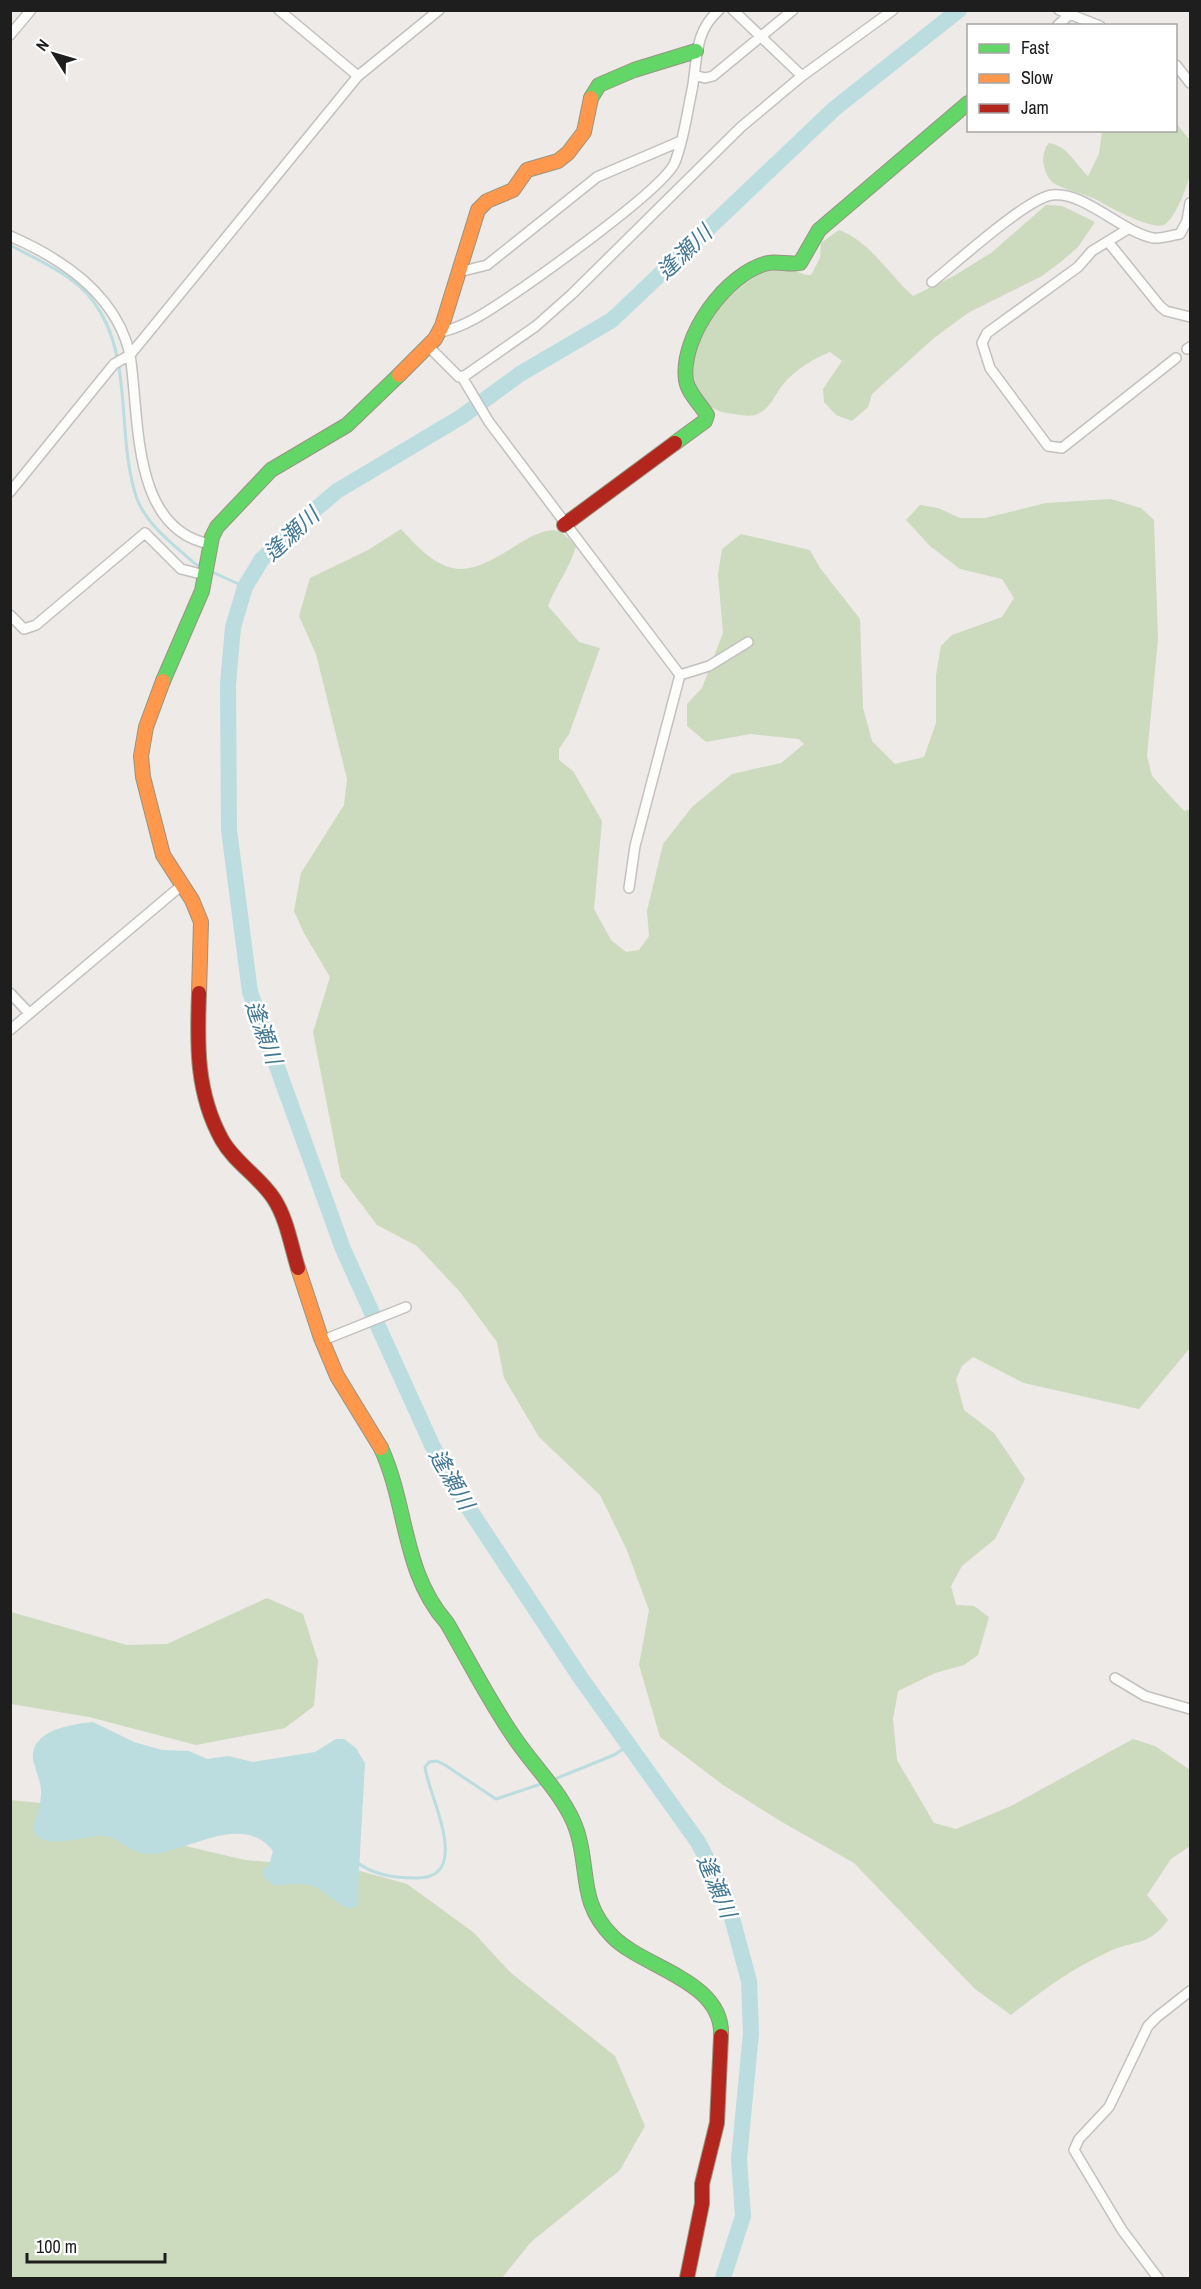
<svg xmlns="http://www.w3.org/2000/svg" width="1201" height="2289" font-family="'Archivo Narrow','Noto Sans JP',sans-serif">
  <rect width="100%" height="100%" fill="#edeae7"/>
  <path fill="#ccdabd" d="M1176 123 1190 140C1191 151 1192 162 1190 173 1189 183 1174 221 1164 225 1151 230 1109 207 1097 200 1086 194 1057 188 1051 181 1042 170 1040 153 1049 143 1068 146 1075 164 1088 176L1099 154 1102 131 1176 130Z
    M1046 205 1062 206 1095 222 1078 247 1062 261 1042 276 968 313 934 338 872 394 868 407 852 421 836 415 824 402 823 389 842 361 830 352C814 358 796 370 785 382 774 394 772 409 755 415 747 417 735 414 727 413 689 406 688 362 702 332 712 309 752 273 776 267 790 264 799 276 811 275L820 258 821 243 839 230C871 242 888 274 913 296L952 277 991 253Z
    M1111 499 1141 508 1154 520 1158 639 1147 756 1152 776 1184 811 1190 809V1348L1139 1409 1024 1383 973 1357 962 1366 956 1379 964 1410 994 1433 1025 1479 995 1539 962 1566 951 1586 956 1605 974 1606 989 1617 978 1655 964 1665 935 1673 898 1691 893 1719 897 1760 934 1823 956 1829 1011 1806 1133 1739 1155 1746 1190 1770V1846L1171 1859 1147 1895 1168 1920C1147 1948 1135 1939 1108 1952 1073 1968 1041 1991 1011 2015L975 1989 854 1863 782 1822 723 1785 660 1737 639 1665 649 1610 626 1548 600 1495 539 1437 504 1378 497 1342 460 1292 417 1246 377 1225 341 1177 313 1032 330 977 304 933 294 911 301 873 344 805 347 779 316 654 299 616 310 578 368 550 401 529C416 545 430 562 452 568 489 577 530 524 558 531 564 533 571 541 576 546 570 568 556 585 548 606L579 642 600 648 569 734 559 749V760L573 771 602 821 594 909 611 940 626 952 639 950 649 936 647 911 663 844 692 807 732 774 781 763 804 744 799 739 750 734 706 742 687 726V704L702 688 723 633 718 574 722 549 741 534 810 550 820 568 860 619 863 708 872 741 895 764 924 757 936 723V675L941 646 952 635 1002 617 1014 598 1002 579 960 569 930 546 906 520 920 505 938 508 960 518H985L1046 503Z
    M267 1598 303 1614 318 1661 314 1706 285 1728 196 1745 89 1717 11 1704V1612L127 1645 167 1644Z
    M10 1800 72 1806 164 1841 245 1860 353 1869 407 1884 473 1932 511 1973 615 2056 645 2126 620 2170 531 2242 502 2278H11Z"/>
  <path fill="#bbdddf" d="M93 1722 134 1742 162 1750 189 1751 207 1759 228 1756 253 1762 315 1752 336 1739H344L356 1748 365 1763 357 1906 349 1909C311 1888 324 1880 275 1886L263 1876V1869L269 1865 273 1851C242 1811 187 1853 150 1854 129 1854 121 1838 104 1836 87 1834 37 1855 33 1827 36 1816 42 1802 41 1791 41 1781 35 1770 33 1759 30 1730 73 1724 93 1722Z"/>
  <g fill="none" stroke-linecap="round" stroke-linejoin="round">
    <path stroke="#bbdddf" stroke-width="3" d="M10 245C38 260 74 275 93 301 135 356 115 435 137 499 147 525 174 545 194 563L201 567
      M210 571 245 587
      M550 1781 614 1755 629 1745
      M358 1863C374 1875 396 1878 415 1878 475 1880 428 1795 425 1767L429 1762 437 1761 445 1765 496 1799 541 1784"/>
    <path stroke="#bbdddf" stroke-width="16" d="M723 2278 743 2216 739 2159 751 2033 749 1981 726 1896 698 1842 580 1677 458 1492 432 1445 343 1249 250 992 229 830 228 684 233 627 245 587 262 559 318 507 337 491 461 417 520 374 612 320 834 109 959 10"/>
    <g stroke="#c2c1bf" stroke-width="12">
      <path id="street" d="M279 10 358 76
        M733 10 802 76
        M1059 10 1100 26
        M1057 26 1069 15
        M10 35 31 10
        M1176 65 1190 83
        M694 75 705 78 713 76 793 10
        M1128 229 1092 251 1078 267 987 333 982 343 990 368 1048 446 1062 448 1176 358
        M10 236C63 259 117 296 130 355 140 416 130 529 210 544
        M1109 243 1160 306 1166 311 1190 317
        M459 272 487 265 597 177 681 141
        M932 282C956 263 1027 198 1052 195 1084 191 1120 231 1153 238 1161 239 1172 235 1180 234L1187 221 1190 203
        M440 332C457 329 479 317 494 307 525 287 665 189 675 162 684 139 687 113 692 90 698 60 693 33 719 10
        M428 346 459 377 466 375 536 326 572 294 741 127 802 76 893 10
        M1187 349 1190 347
        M462 377 489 422 680 675 635 846 629 888
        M10 492 114 364 130 355 358 76 439 10
        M10 615 24 629 36 625 145 533 181 569 205 575
        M680 675 709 666 748 642
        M10 993 29 1013
        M10 1030 182 885
        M321 1341 406 1307
        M1115 1678 1145 1696 1190 1709
        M1158 2278 1122 2230 1074 2150 1079 2139 1109 2107 1148 2026 1157 2017 1190 1991"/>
    </g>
    <g stroke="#979480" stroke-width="16">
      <path id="fast" d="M591 98 599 85 634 70 696 51
        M675 443 705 421 707 415C700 404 688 393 686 380 680 337 726 273 768 263 778 261 789 265 800 263L819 230 968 103
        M163 681 202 591 212 537 217 527 271 470 347 425 399 375
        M381 1448C408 1507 402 1572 447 1623 469 1661 489 1701 514 1737 534 1767 566 1797 577 1831 590 1872 578 1902 613 1937 644 1968 724 1981 721 2036"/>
    </g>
    <g stroke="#979480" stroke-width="16">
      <path id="slow" d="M399 375 435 339 442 326 478 210 487 201 513 190 527 170 558 161 568 153 584 132 591 98
        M163 681 146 727 141 756 143 777 163 855 192 900 201 922 199 993
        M298 1268 321 1338 337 1376 381 1448"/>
    </g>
    <g stroke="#979480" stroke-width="16">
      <path id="jam" d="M564 525 675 443
        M199 993C197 1045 196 1093 222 1140 235 1163 260 1177 274 1199 287 1219 291 1246 298 1268
        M687 2278 702 2204V2184L717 2123 721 2036"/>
    </g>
    <use href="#street" stroke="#fcfcfb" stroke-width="9"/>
    <use href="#fast" stroke="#63d668" stroke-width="14"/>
    <use href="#slow" stroke="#ff974d" stroke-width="14"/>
    <use href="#jam" stroke="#b3261e" stroke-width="14"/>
  </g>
  <g text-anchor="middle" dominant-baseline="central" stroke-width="5" stroke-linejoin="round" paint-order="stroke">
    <g font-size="22" font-style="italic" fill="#447894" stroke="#fff">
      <text transform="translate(684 252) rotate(-44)">逢瀬川</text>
      <text transform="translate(291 534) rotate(-43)">逢瀬川</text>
      <text transform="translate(264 1032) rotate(70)">逢瀬川</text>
      <text transform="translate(452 1479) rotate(60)">逢瀬川</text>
      <text transform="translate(717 1886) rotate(67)">逢瀬川</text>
    </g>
  </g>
  <rect width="1201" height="2289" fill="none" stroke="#1e1e1e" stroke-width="24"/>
  <rect x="967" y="24" width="210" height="108" fill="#ffffff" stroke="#a5a5a5" stroke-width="1.5"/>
  <rect x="979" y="44" width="30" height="9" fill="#63d668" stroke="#a5a5a5" stroke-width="1.5"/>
  <text x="1021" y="54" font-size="18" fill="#1e1e1e">Fast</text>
  <rect x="979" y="74" width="30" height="9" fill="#ff974d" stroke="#a5a5a5" stroke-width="1.5"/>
  <text x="1021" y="84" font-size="18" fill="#1e1e1e">Slow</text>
  <rect x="979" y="104" width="30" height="9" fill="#b3261e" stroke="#a5a5a5" stroke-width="1.5"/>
  <text x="1021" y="114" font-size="18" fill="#1e1e1e">Jam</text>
  <g transform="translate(54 54) rotate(307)" stroke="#ffffff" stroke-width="4.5" paint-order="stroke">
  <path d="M0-4.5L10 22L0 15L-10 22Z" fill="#1e1e1e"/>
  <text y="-9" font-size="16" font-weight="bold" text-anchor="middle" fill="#1e1e1e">N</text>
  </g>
  <path d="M27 2253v9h138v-9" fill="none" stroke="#1e1e1e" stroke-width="3"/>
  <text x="36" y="2253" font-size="18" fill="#1e1e1e" stroke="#ffffff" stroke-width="4.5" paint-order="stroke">100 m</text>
</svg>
